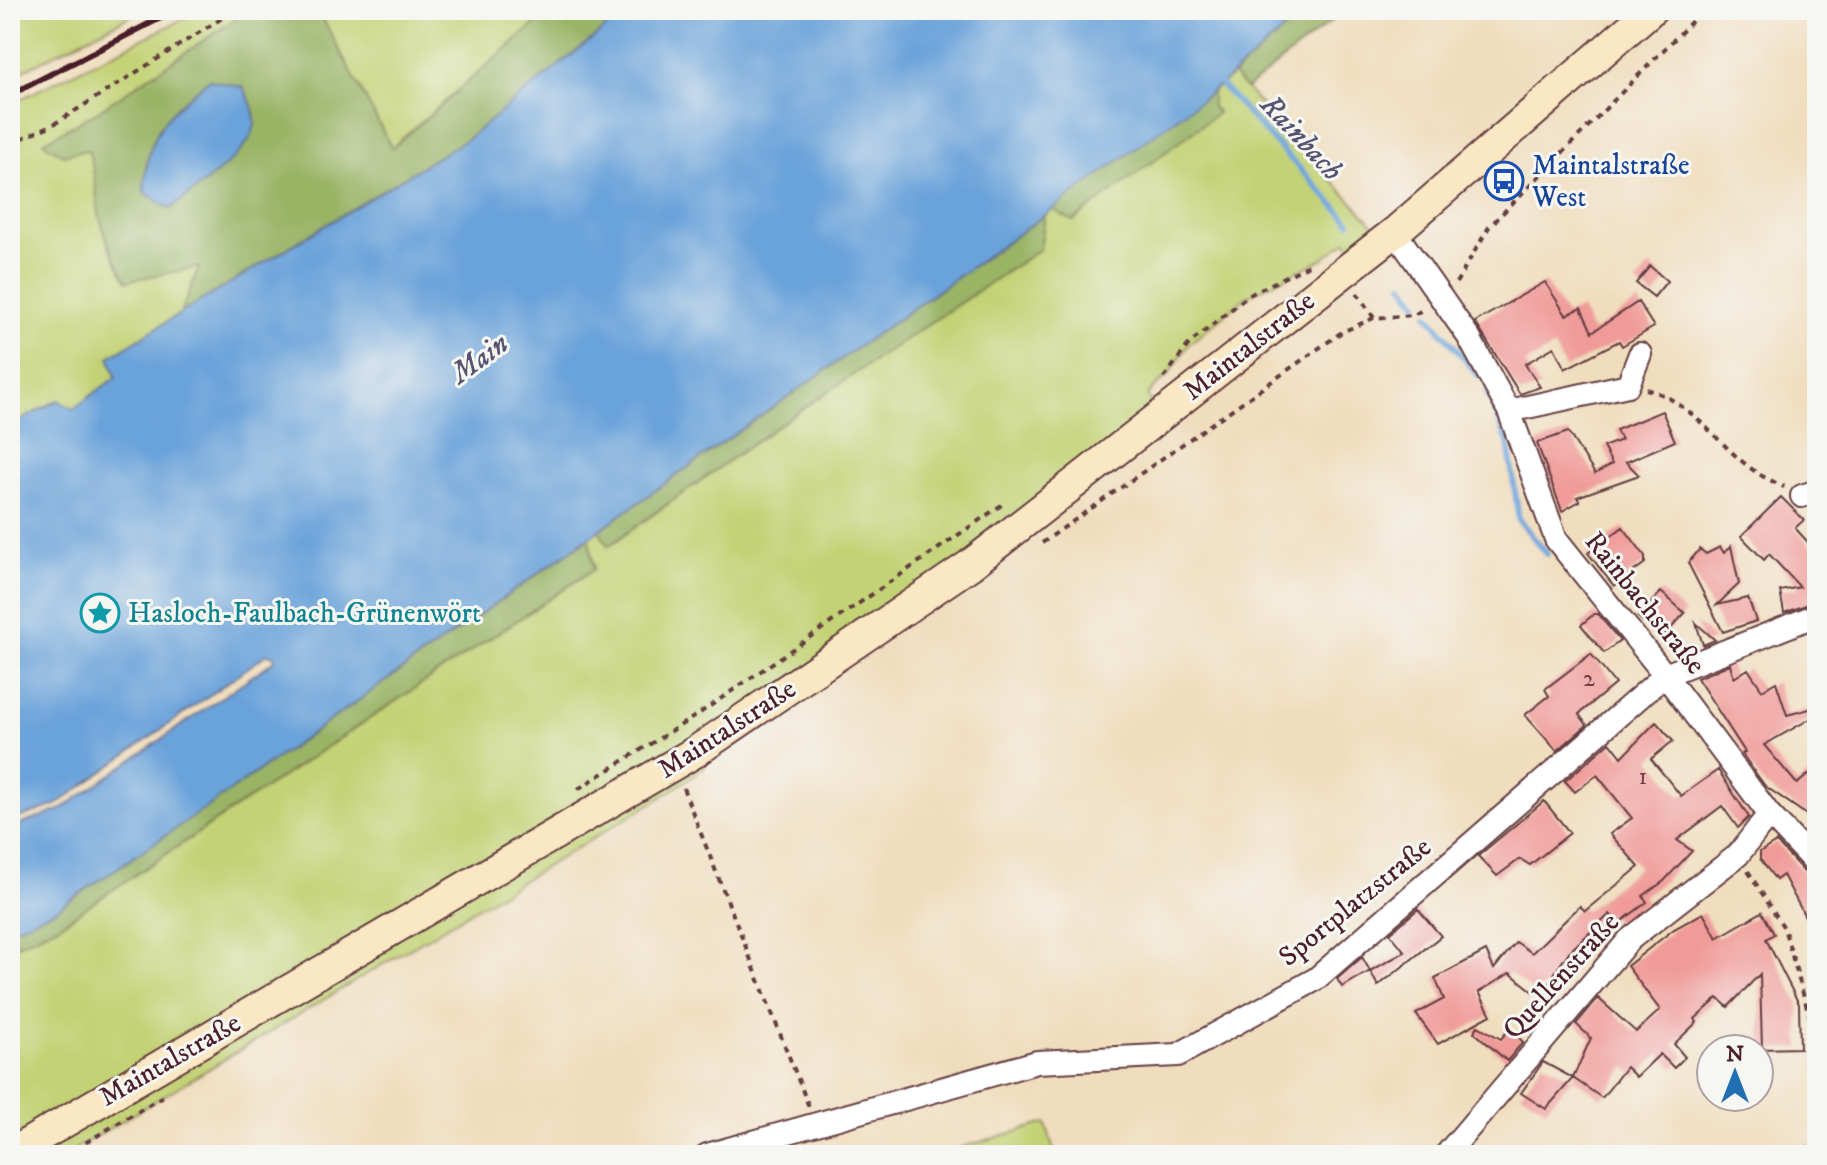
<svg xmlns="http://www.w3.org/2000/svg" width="1827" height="1165" font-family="'IM FELL DW Pica',serif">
  <rect width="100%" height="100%" fill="#f6f6f2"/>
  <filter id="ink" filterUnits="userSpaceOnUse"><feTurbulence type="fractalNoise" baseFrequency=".0125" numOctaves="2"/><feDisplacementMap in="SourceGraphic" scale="16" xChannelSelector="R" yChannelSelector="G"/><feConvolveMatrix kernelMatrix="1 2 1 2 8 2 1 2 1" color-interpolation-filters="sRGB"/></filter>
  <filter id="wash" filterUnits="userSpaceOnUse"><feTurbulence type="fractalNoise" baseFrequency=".006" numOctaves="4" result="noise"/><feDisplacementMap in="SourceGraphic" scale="32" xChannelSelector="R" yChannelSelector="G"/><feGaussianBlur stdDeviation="1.8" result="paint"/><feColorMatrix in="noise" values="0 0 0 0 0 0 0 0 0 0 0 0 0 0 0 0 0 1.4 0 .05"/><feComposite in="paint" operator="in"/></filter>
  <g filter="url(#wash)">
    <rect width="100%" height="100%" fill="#f0ddbd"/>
    <path fill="#c3d274" stroke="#867850" stroke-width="2" d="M16 10H142L10 77V12Z
      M201 10H249L95 113 44 142 63 155 88 149 96 170 99 216 127 280 200 266 181 313 110 357 116 377 71 412 58 400 10 426V185L17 169 10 162V104Z
      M318 10H551L391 148Z
      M1233 75 1387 239 1363 257 1346 241 1323 259 1249 295 1189 344 1169 374 1147 395 1160 416 696 753 705 768 657 800 65 1155H10V948L58 926 594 569 589 538 599 530 609 546 796 413 1040 249 1045 215 1052 209 1073 221 1218 112 1212 107V92Z
      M1046 1123 1055 1155H935Z"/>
    <path fill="#9ab466" stroke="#726a48" stroke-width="2" fill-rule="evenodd" d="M249 10H318L392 148 551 10H628L467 139 181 313 199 267 127 281C115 261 105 240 100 217 94 194 97 173 88 150L63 155 43 142 95 113ZM209 80 243 87 170 209 144 191C147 132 164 115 209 80Z
      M1307 10H1345L1246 89 1233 75Z
      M1212 92V107L1218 113 1073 221 1052 209Z
      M1045 215 1040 249 796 413 608 546 599 530Z
      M589 538 594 569 58 926 10 948V930L55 910 209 806Z
      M1817 1146V1155H1683Z"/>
    <path fill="#6ba3da" stroke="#5a6182" stroke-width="2" d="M628 10H1307L1212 92 1045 215 209 806 55 910 10 930V828L60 810 275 660 274 656 267 654 56 805 10 821V426L58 400 73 409 116 377 109 357 467 139Z
      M209 80 243 87C249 99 255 109 255 122 255 152 192 191 170 209L144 192C147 133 164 115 209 80Z"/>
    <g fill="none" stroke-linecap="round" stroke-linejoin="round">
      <path stroke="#6ba3da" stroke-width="6" d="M1220 84 1350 222
        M1403 284 1417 303
        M1428 315 1478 375
        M1487 392 1508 442 1519 520 1547 554"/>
    </g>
    <g id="blocks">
      <path fill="#f09b99" d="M1650 266 1667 281 1654 297 1636 283Z
        M1545 282 1566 315 1581 308 1592 332 1638 302 1654 327 1622 346 1619 341 1565 369 1554 347 1525 364 1540 387 1520 394 1475 322Z
        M1662 411 1675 441 1626 462 1639 475 1577 497 1580 501 1562 511 1537 443 1568 432 1595 474 1612 464 1603 447 1621 440 1616 430Z
        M1781 497 1804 520 1795 528 1817 552V601L1784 613 1780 591 1800 587 1769 554 1764 560 1741 536Z
        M1623 527 1645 556V563L1614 586 1588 553Z
        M1731 546 1739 584 1717 605 1748 598 1756 621 1723 632 1688 563 1700 549 1706 554 1720 547 1724 553Z
        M1661 592 1685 613 1662 638 1638 617Z
        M1594 614H1598L1620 641 1604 653 1581 625Z
        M1696 623 1715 640 1703 645Z
        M1591 654 1615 684 1579 714 1587 725 1557 751 1525 715 1549 696 1545 689Z
        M1730 664 1734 678 1748 669 1762 690 1776 682 1787 715 1817 707V715L1764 745 1797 784 1817 767V822L1765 786 1742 754 1745 752 1697 678Z
        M1656 722 1673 741 1651 759 1681 796 1718 770 1749 817 1738 828 1722 806 1677 840 1692 851 1664 881 1643 896 1647 902 1618 924 1610 914 1569 952 1554 974 1558 978 1534 992 1510 973 1479 992 1491 1015 1438 1044 1416 1014 1444 999 1435 978 1486 951 1494 969 1516 942 1532 953 1580 906 1585 911 1639 867 1610 834 1632 818 1597 775 1575 792 1565 781 1610 742 1622 757Z
        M1544 801 1570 833 1530 865 1520 859 1497 876 1478 856Z
        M1776 842 1807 875 1817 879V939L1783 875 1776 880 1760 859V852Z
        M1418 909 1441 936 1378 986 1370 971 1405 952 1390 933Z
        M1762 912 1774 934 1766 939 1799 1004 1800 1048 1762 1049 1760 974 1728 1007 1718 998 1695 1019 1697 1022 1674 1044 1685 1057 1674 1068 1660 1054 1636 1077 1626 1067 1602 1098 1573 1078 1591 1038 1576 1024 1598 998 1636 1032 1660 1010 1627 966 1674 929 1703 913 1717 938Z
        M1362 957 1370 971 1342 987 1337 979Z
        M1478 1026 1501 1039 1510 1028 1523 1042 1507 1061 1474 1032Z
        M1543 1062 1573 1078 1546 1109 1521 1093Z"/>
    </g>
  </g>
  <g filter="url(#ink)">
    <use href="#blocks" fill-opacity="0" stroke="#633c41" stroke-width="2"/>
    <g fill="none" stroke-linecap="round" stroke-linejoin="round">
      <g stroke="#633c41" stroke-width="26">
        <path id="street" d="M1395 232 1468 336 1509 411 1556 539 1665 675 1769 814
          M1509 411 1628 385 1640 354
          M1802 496 1817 491
          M707 1155 1037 1062 1178 1055 1316 979 1665 675 1817 615
          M1446 1155 1629 940 1738 855 1769 814 1817 865"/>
      </g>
      <g stroke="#633c41" stroke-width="34">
        <path id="secondary" d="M10 1154 695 752 970 565 1395 232 1651 10"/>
      </g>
      <path stroke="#633c41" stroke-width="4" stroke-dasharray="6 6" stroke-linecap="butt" d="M10 144 54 124 235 10
        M1456 283 1489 227 1703 10
        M1357 293 1374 318 1414 315 1425 308
        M1164 378 1189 344 1249 295 1309 265
        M1646 389C1690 399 1720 448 1756 472 1764 478 1775 482 1784 487
        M1042 543 1342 332 1374 318
        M683 788 809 1107
        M578 789 697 715 1003 504
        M1748 871 1784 928 1817 1042
        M65 1155 165 1095"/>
      <use href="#street" stroke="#fff" stroke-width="22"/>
      <use href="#secondary" stroke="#fae7c3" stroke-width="30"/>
      <path stroke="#4a1f2b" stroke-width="6" d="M10 95 176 10"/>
    </g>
  </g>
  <defs>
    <g id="bus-ring" transform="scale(2)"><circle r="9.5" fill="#f6f6f2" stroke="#1a4fb4" stroke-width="1.5"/><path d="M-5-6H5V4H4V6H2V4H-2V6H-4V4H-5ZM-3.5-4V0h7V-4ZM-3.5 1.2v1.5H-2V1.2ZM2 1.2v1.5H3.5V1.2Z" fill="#1a4fb4"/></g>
    <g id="sight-ring" transform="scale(2)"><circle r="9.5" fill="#f6f6f2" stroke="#0f9aa8" stroke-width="1.5"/><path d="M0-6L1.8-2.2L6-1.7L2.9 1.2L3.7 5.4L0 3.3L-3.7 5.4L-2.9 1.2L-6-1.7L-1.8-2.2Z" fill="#0f9aa8"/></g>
  </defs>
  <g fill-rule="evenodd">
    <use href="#bus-ring" x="1504" y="181"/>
    <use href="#sight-ring" x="100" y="613"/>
  </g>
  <g text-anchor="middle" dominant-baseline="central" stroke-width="6" stroke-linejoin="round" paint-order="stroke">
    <g font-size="24" fill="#743e46">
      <text x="1589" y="679">2</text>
      <text x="1643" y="777">1</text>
    </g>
    <g font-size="28" fill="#164399" stroke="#f6f6f2" text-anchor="start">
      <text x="1532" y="165">Maintalstraße<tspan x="1532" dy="32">West</tspan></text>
    </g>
    <g font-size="28" fill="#4a1f2b" stroke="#f6f6f2">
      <text transform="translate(1249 346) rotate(-38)">Maintalstraße</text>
      <text transform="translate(1645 603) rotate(51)">Rainbachstraße</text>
      <text transform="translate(727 729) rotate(-33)">Maintalstraße</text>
      <text transform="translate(1355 902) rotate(-39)">Sportplatzstraße</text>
      <text transform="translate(1561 976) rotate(-48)">Quellenstraße</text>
      <text transform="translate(170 1060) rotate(-30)">Maintalstraße</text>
    </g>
    <g font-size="28" fill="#0d838f" stroke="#f6f6f2" text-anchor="start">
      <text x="128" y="613">Hasloch-Faulbach-Grünenwört</text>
    </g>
    <g font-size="30" font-style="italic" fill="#575471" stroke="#f6f6f2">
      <text transform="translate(1301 138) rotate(47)">Rainbach</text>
      <text transform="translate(480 359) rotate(-36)">Main</text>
    </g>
  </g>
  <rect width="1827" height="1165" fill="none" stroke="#f6f6f2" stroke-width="40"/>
  <g transform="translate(1735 1073)"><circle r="38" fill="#f6f6f2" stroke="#b1a0a2" stroke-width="2"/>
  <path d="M0-6L14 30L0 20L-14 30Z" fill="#1f6fb2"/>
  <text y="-12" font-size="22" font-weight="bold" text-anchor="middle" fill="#4a1f2b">N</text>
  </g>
</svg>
